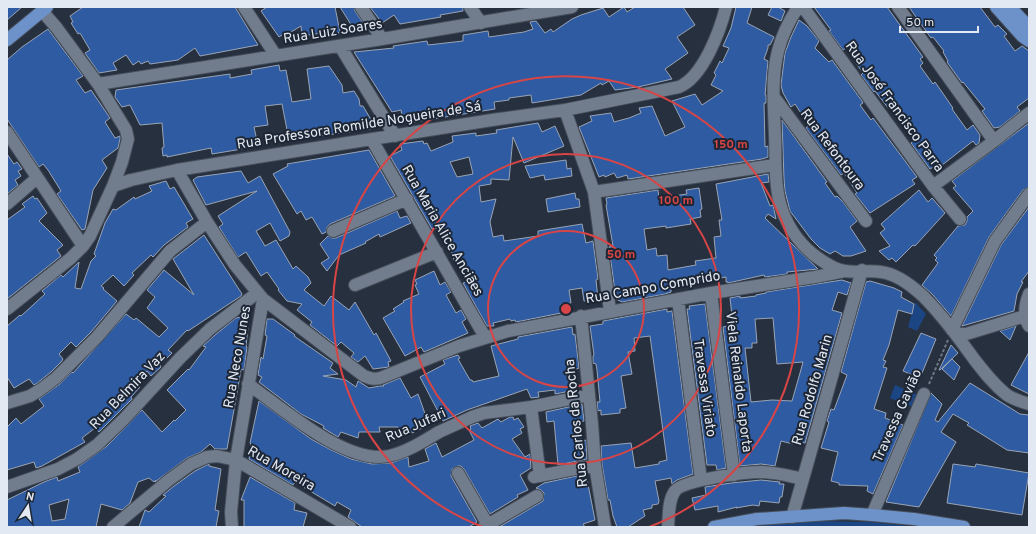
<svg xmlns="http://www.w3.org/2000/svg" width="1036" height="534" font-family="Overpass,sans-serif">
  <rect width="100%" height="100%" fill="#27303e"/>
  <path fill="#1c4584" d="M915 302 926 314 917 331 908 327Z
    M895 385 918 395 913 407 890 398Z
    M817 521 870 522 919 527H747L759 524Z"/>
  <path fill="#2e5ba1" stroke="#99a4b6" fill-rule="evenodd" d="M7 7H22L7 20Z
    M83 7H235L258 45 200 56 195 48 178 60 150 64 148 61 141 64 139 61 133 65 126 55 113 63 117 70 99 73 85 53 90 50 80 33 78 34 71 23 73 22 70 16Z
    M267 7H335L340 32 338 33V34L330 35 329 32 302 36 301 26 286 35 285 33 279 37 261 11Z
    M340 7H354L355 11 365 26 364 30 355 31Z
    M370 7H463V11L440 15 441 17 400 24 394 15 382 23Z
    M624 7 627 12 635 7H683L695 25 677 37 688 53 665 69 672 79 638 87 615 90 609 81 602 85 601 83 581 95 532 103 531 95 509 98V100L494 102 495 109 414 122 413 119 404 121V115L402 116 401 110 392 112 354 52 394 48 393 46 427 41 428 45 463 41V35L488 31 489 37 524 32 533 29 530 22 536 21 545 33 551 29 553 32 572 19 581 15 603 8 609 17Z
    M736 7H752L747 23 774 37 770 45H768V48L764 59 768 61 765 95H766V103H764L765 147 768 146V157L762 159 628 179 627 175 617 178 614 173 605 177 604 175 599 177 579 127 592 121 590 116 611 113 614 122 629 118 641 113 639 108 652 106 665 136 685 127 672 101 695 94 702 105 723 91 711 85 716 75 714 73 720 61 722 63 729 48 723 46 731 28Z
    M772 7H778L785 11 781 21 768 15Z
    M814 7H887L923 57 920 59 923 63 920 66 933 84 935 82 953 108 952 109 967 130 973 125 980 135 979 143 976 145 973 141 937 169 935 166 930 169 911 143 914 140 910 135 916 131 906 117 902 120 891 107 889 109 875 91 874 92 861 75 863 73 855 62 857 60 847 47 843 50 829 31 831 30Z
    M909 7H980L995 27 998 25 1007 34 1004 36 1015 51 1022 46 1029 51V98L1017 107 1020 111 1000 127 994 128 982 111 985 109 963 82 962 83 947 62 948 61 943 52 944 51 933 37 931 38Z
    M799 20 807 26 819 41 815 48 829 62 832 60 862 101 863 103 860 105 871 120 873 118 917 177 912 180 915 184 870 213 855 194 857 193 844 173 841 175 806 128 808 126V124L795 104 791 107 783 93 781 85 785 53 791 37Z
    M48 29 83 76 76 80 85 93 91 90 110 118 105 122 115 138 120 136V139L118 148 102 160 107 168 93 190 85 229 82 230 57 194 61 191 48 170 43 164 39 167 7 119V60L22 47Z
    M279 65 280 71 286 70 292 102 311 99 307 69 329 66 342 85 343 93 354 91 359 99 360 106H363L376 128 320 136 319 130 288 135 282 104 265 106 268 125 254 127 257 141 241 143 242 149 212 154 211 148 167 157V155L163 156 162 148 164 147 162 123 140 125 130 105 122 107 115 97 116 90 230 74V78L252 74 251 70Z
    M782 120 827 182 825 183 835 197 837 196 843 202 857 221 850 227 866 251 851 256H843L835 251 830 254 820 248 811 239 790 211 785 191 784 179Z
    M538 123 542 132 555 126 564 146 524 163 513 137 509 180 491 179V184L479 186 481 202 496 199 490 222 493 237 503 235 504 241 538 236V231L582 224 586 243 593 241 598 279 596 280 598 299 584 301 582 288 569 290 571 303 561 304V313L516 322 515 320 511 321 510 319 493 323 494 326H487L463 283 467 282 462 261 455 263 445 231 439 232 438 228 432 229 390 156 402 150 400 144 423 141 424 144 427 143 431 151 453 142 452 136 476 133V136L497 133 496 130ZM469 157 473 174 457 177 450 162Z
    M1029 123V187L1023 190 989 237 951 316 933 295 922 285 938 263 935 260 937 258 934 255 958 226 965 225 967 221V217L973 211 953 188 956 186 952 181Z
    M369 150 395 196 330 224 327 227 326 232 322 234 312 217 306 220 301 211 297 214 273 174 288 166 287 164Z
    M7 154 14 164 17 162 22 169 18 171 21 176 15 180 18 185 7 194Z
    M566 160 567 169 571 168 572 176 545 180 544 175 530 178 525 166Z
    M241 171 248 183 260 176 290 232 289 236 280 241 270 223 256 231 265 246 276 240 293 269 296 266 297 267 308 277 311 283 304 290 324 306 331 296 349 310 355 302 374 335 376 333 391 361 388 362 389 367 373 369 365 356 358 362 351 357 354 353 341 342 337 346 310 325 312 322 297 310 302 304 287 301 278 290 279 289 267 272 261 276 246 252 238 257 219 227 223 224 218 216 257 191 206 205 193 180 197 177Z
    M768 174 769 182 761 183 770 206 773 205 776 219 768 214 765 218 818 269 787 272V274L765 277 764 275 728 283V282H726V277L671 287V292L665 294 622 302 616 299 609 247 613 246 606 205 607 204 606 198 658 190 659 198 687 194 686 190 699 188 702 209 700 210 701 217 690 219 691 224 666 228V226L644 229 647 250 656 248 657 256 667 255 668 270 696 265 695 261 716 258 714 237 721 236 719 220H722L716 184Z
    M166 181 170 189 174 187 193 219 186 223 188 227 164 245 153 257 151 255 132 273 134 275 124 286 113 275 101 286 104 288 103 289 117 301 91 332 76 347 71 342 59 354 63 359 61 362 51 372 36 384 34 385 29 379 14 388 7 377V326L20 315 21 316 45 294 42 291 61 275 63 277 79 262 75 288 81 289 91 261 96 256 94 254 105 223 113 209 116 210 134 197 135 199 152 191 149 186Z
    M919 190 928 202 932 198 945 213 915 246 913 245 896 262 892 258 889 260 879 251 890 246 880 233 885 229 881 224Z
    M575 193 576 199H579L580 207 548 212 546 199Z
    M33 196 35 199 37 198 47 213 39 221 63 245 57 250 61 256 7 299V220L25 207 22 204Z
    M1029 207V271L1021 282H1023L1017 294 1014 311 962 326 1001 245Z
    M397 211 400 218 407 216 411 223 380 237 379 234 365 242 366 243 339 255 327 271 321 263 329 258 320 244 328 236 332 238H336Z
    M204 235 242 294 241 296 188 331 187 330 168 350 172 353 160 365 161 367 151 376 147 371 136 383 140 387 131 397 132 399 99 432 95 428 82 438 85 442 42 466 36 468 34 462 7 470V427L16 418 21 424 44 406 39 399 60 384 72 372 73 373 126 314 134 320 136 318 159 337 168 328 147 308 155 297 147 290 164 270 194 295 173 259Z
    M434 271 440 285 445 282 451 292 446 295 456 313 461 310 466 319 462 322 468 333 424 352 421 347 405 356 383 318 395 311 393 309 404 302 403 301 419 294 415 285 417 284 415 280Z
    M842 280 851 283 847 295 838 292 832 310 842 313 805 443 794 440 793 444 781 441 775 466 761 464 740 466 723 327 733 325 730 298 740 296V298L756 296V295L766 293V292ZM773 318 777 364 803 362 800 373 792 401 772 400 751 402 745 348H752V343H757L755 319Z
    M870 281 894 288 902 292 901 297 914 304 912 314 898 310 889 345 883 360 886 361 883 367 887 368 874 409 886 413 885 418 903 425 873 494 867 491 868 486 839 485V483L831 481 838 452 821 448 829 422 827 421 831 409 834 410 847 375 841 372 866 282Z
    M705 304 726 468 717 470 716 465H707L687 309H690L689 306Z
    M667 309V312L672 311 693 474 677 480 672 484 671 478 655 481 659 501 658 504 652 505V508L643 510 645 516 628 527H617L613 516 610 500H608L602 464 601 446 631 443 635 468 659 464V462L667 460 650 336 634 338 635 351 628 352 632 374 621 376 626 408 620 409V413L601 415V410L598 411 597 402H600L597 370 596 364 593 363V356L594 355 590 326 603 324V321Z
    M247 316 246 327H248L246 346 247 347 244 370 241 369V370L227 449H215L210 444 201 452 187 458 155 482 156 480 154 482 149 478 138 482 130 503 122 510 101 504 96 527H7V500L44 482 57 477 58 481 80 472 78 467 107 446 142 410 162 432 174 420 175 421 186 410 167 390 188 369 189 370 206 347 203 346 215 335 236 318ZM69 499 65 519 52 521 49 505Z
    M267 319H273L295 335 294 336 333 363 330 368 338 374 323 376 346 380 356 387 358 381 369 388 380 386H384L383 385 400 378 411 398 418 394 428 422 423 425 424 427 412 433 410 430 399 432 398 427H379L380 432H359L358 438 341 432 338 437 323 428 324 426 301 414 259 382 262 377 258 375 261 357 263 359 267 336 265 335Z
    M1016 326 1010 340 1000 331Z
    M572 327 573 335 575 334 579 368 573 370 575 390 555 394V390L538 392 539 397 531 398 527 389 467 410 443 421 420 377 445 364 443 360 458 355 460 358 458 359 470 380H472L473 382 499 376 491 346 518 339V337Z
    M921 333 936 339 920 378 903 371Z
    M951 345 958 353 940 370H939Z
    M1029 352V394L1011 385Z
    M952 359 960 367 954 380 942 369Z
    M970 383 1020 414 1029 415V453L1007 450 967 425 969 423 953 414 941 432 956 442 919 507 886 502 931 393 942 404 935 420 938 422Z
    M259 401 311 439 331 450 351 459 372 464 391 463 408 457 409 467 429 461 425 449 436 443 442 457 474 440 469 430 471 429 470 426 478 423 482 428 498 419 501 422 510 417H513L514 420 518 418 524 427 520 429 522 433 512 439 525 457 530 454 531 468 520 475 528 490 517 495 518 497 490 514 464 469 461 466H458L452 469 451 476 477 522 469 527H362L348 517 351 510 337 502 335 506 295 482 293 485 249 459 251 444 250 443Z
    M582 404 584 421 577 423 582 441 586 440 587 459 558 465 554 421 547 422 546 412Z
    M209 464V466L221 469 215 510 219 511 216 527H139L145 510 149 512 166 496 163 495 174 486 195 471Z
    M953 464 975 467 976 464 1029 473 1022 515 947 503Z
    M586 474 595 520 583 524 585 527H499L543 501 544 493 541 490 536 488 544 483Z
    M250 477 295 503 294 510 307 513 303 527H244V500H241Z
    M761 480 780 482 779 484H784L782 497H780L779 503 760 501 759 506 753 505 736 508 737 507 718 512V506L695 510 692 498 706 495 705 487 731 483Z"/>
  <g fill="none" stroke-linecap="round" stroke-linejoin="round">
    <g stroke="#464e5a" stroke-width="14">
      <path id="minor" d="M244 7 276 56
        M361 7 382 39
        M470 7 481 23
        M798 7C789 21 782 35 778 51 771 78 774 108 775 135 776 160 774 187 782 210 789 229 802 247 818 258 825 263 837 270 845 271 857 273 869 270 881 272 897 274 911 285 923 296 942 315 958 337 974 359 984 372 994 385 1007 395 1013 399 1022 402 1029 404
        M803 7 933 186 994 141 1029 113
        M898 7 994 141
        M340 46 395 136
        M98 84 382 39 572 7
        M774 97 866 221
        M565 110 594 192 610 311
        M7 132 83 246
        M372 140 485 337
        M177 170 207 222 235 265 263 299 364 376C371 379 376 380 383 377L459 346 508 331 711 293 815 277 845 271
        M113 186 131 180 177 170 492 120 565 110 679 87C703 77 720 31 726 7
        M933 186 960 219
        M594 192 775 165
        M7 204 37 178
        M333 231 407 199
        M355 285 437 252
        M711 293 734 475
        M1029 294C1025 304 1023 316 1029 326
        M678 299 701 480
        M7 309 71 258 83 246 90 236 113 186 122 162 128 139 126 130 98 84 56 27 42 11
        M581 316 592 424 595 465 605 527
        M1025 316 966 334H960L952 330 995 241 1029 194
        M248 384C282 408 346 465 389 456 407 452 424 441 439 432 450 427 461 422 472 417L484 413 531 407 589 395
        M7 403 30 396 40 390 56 378 97 337 170 251 207 222
        M531 407 540 476
        M458 473 488 525
        M534 477 595 465
        M7 487 58 469 77 459 97 445 124 419 180 358 210 329 257 293
        M872 515 924 394
        M792 517 803 479 862 270
        M113 527 169 480 191 464 207 457 217 456 236 460 350 527
        M232 527 231 512 236 460 263 299
        M484 527 537 496
        M668 527C669 516 668 500 675 491 682 480 747 472 761 472 775 472 789 476 803 479"/>
    </g>
    <g stroke="#464e5a" stroke-width="14">
      <path id="major" d="M996 7 1022 36 1029 41
        M1010 7 1029 27
        M7 40 47 7
        M714 527 757 519 844 513 872 515 914 519 964 527"/>
    </g>
    <path stroke="#707884" stroke-width="2" stroke-dasharray="3 2" stroke-linecap="butt" d="M929 384 948 340"/>
    <use href="#minor" stroke="#717c8d" stroke-width="12"/>
    <use href="#major" stroke="#6d92ca" stroke-width="12"/>
  </g>
  <g fill="none" stroke="#d84546" stroke-width="2">
    <circle cx="566" cy="309" r="78"/>
    <circle cx="566" cy="309" r="155"/>
    <path d="M483 527A233 233 0 1 1 649 527"/>
  </g>
  <g text-anchor="middle" dominant-baseline="central" stroke-width="4" stroke-linejoin="round" paint-order="stroke">
    <g font-size="14" fill="#e3e9f2" stroke="#1d2634">
      <text transform="translate(333 32) rotate(-9)">Rua Luiz Soares</text>
      <text transform="translate(894 107) rotate(54)">Rua José Francisco Parra</text>
      <text transform="translate(359 126) rotate(-9)">Rua Professora Romilde Nogueira de Sá</text>
      <text transform="translate(832 150) rotate(53)">Rua Refontoura</text>
      <text transform="translate(442 231) rotate(60)">Rua Maria Alice Anciães</text>
      <text transform="translate(653 288) rotate(-10)">Rua Campo Comprido</text>
      <text transform="translate(238 357) rotate(-80)">Rua Neco Nunes</text>
      <text transform="translate(738 382) rotate(83)">Viela Reinaldo Laporta</text>
      <text transform="translate(704 388) rotate(82)">Travessa Viriato</text>
      <text transform="translate(813 390) rotate(-74)">Rua Rodolfo Marin</text>
      <text transform="translate(128 391) rotate(-46)">Rua Belmira Vaz</text>
      <text transform="translate(898 416) rotate(-66)">Travessa Gavião</text>
      <text transform="translate(577 423) rotate(-96)">Rua Carlos da Rocha</text>
      <text transform="translate(416 426) rotate(-24)">Rua Jufari</text>
      <text transform="translate(281 469) rotate(30)">Rua Moreira</text>
    </g>
  </g>
  <circle cx="566" cy="309" r="6" fill="#d84546" stroke="#1d2634" stroke-width="2"/>
  <g font-size="12" text-anchor="middle" font-weight="bold" fill="#d84546" stroke="#1d2634" stroke-width="4" stroke-linejoin="round" paint-order="stroke">
    <text x="731" y="148">150 m</text>
    <text x="676" y="204">100 m</text>
    <text x="621" y="258">50 m</text>
  </g>
  <rect width="1036" height="534" fill="none" stroke="#e3e9f2" stroke-width="16"/>
  <g transform="translate(28 506) rotate(12)" stroke="#1d2634" stroke-width="3" paint-order="stroke">
  <path d="M0-3L7 15L0 10L-7 15Z" fill="#e3e9f2"/>
  <text y="-6" font-size="11" font-weight="bold" text-anchor="middle" fill="#e3e9f2">N</text>
  </g>
  <path d="M900 26v6h78v-6" fill="none" stroke="#e3e9f2" stroke-width="2"/>
  <text x="906" y="26" font-size="12" fill="#e3e9f2" stroke="#1d2634" stroke-width="3" paint-order="stroke">50 m</text>
</svg>
